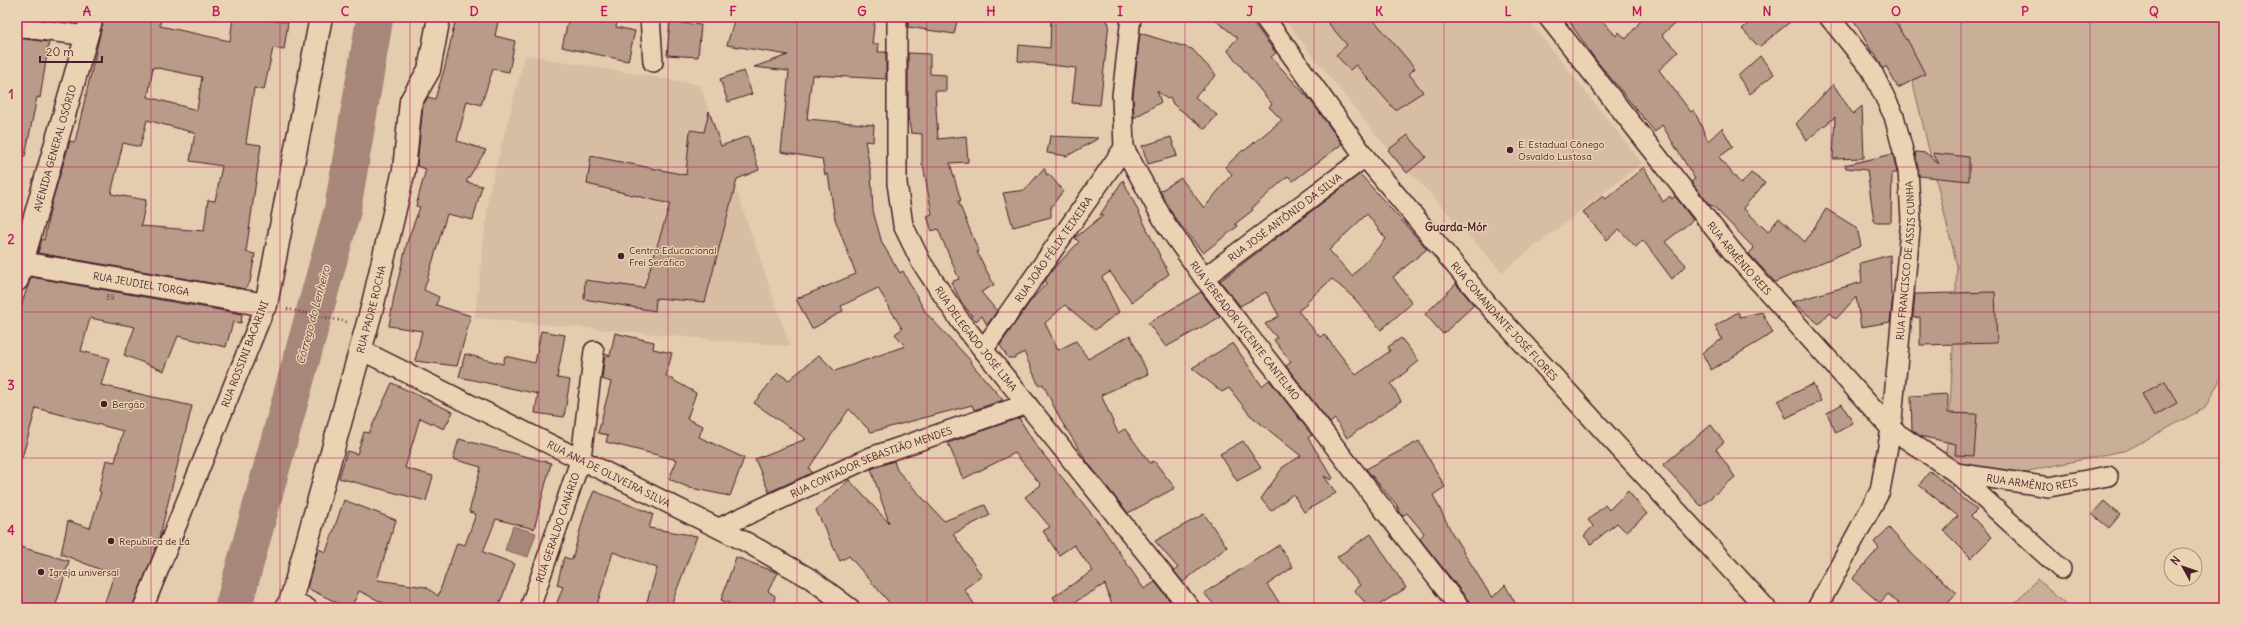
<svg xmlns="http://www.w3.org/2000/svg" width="2241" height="625" font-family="Delius,sans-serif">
  <rect width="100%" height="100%" fill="#e4ccae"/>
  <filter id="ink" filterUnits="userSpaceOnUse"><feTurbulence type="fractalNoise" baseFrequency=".025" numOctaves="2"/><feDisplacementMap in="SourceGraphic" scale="8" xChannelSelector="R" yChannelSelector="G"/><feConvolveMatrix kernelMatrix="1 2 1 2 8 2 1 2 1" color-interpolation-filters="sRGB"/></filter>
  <g filter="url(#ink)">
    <path fill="#d7bda3" d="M1282 17H1526L1642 163 1502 272 1377 136Z
      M525 55 700 85 790 346 475 318 489 194Z"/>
    <path fill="#caaf98" stroke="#8a6762" d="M1897 17 2224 18V372L2205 408 2127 450 1940 490 1949 431 1957 266Z
      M2037 579 2069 608H2011Z"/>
    <path fill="#a78779" stroke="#825d5a" d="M513 526 536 533 528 557 505 550Z"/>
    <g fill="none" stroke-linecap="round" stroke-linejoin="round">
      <path stroke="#a78779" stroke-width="37" d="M233 608 342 212 375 17"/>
    </g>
    <path fill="#b89b89" stroke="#4a1f2b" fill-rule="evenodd" d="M104 17H161L160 26 230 41 233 17 288 22 284 50 273 48 264 90 254 88 246 143 261 145 246 252 255 254 250 282 245 289 38 253 42 239 44 240 51 205 70 141 75 142ZM153 67 202 77 197 110 148 97ZM147 120 195 133 190 161 222 166 215 201 208 200 204 231 141 226 146 200 111 194 123 143 140 147Z
      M456 17H499L495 36 515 41 509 72 493 69 481 105 467 101 457 141 486 150 466 182 482 186 473 220 447 214 424 290 439 297 436 305 471 316 457 366 415 361 422 331 389 326 394 296 408 239 420 207 416 206 426 169 417 166 423 105 428 97 435 99 445 67Z
      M569 17H618L616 27 635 31 628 61 562 47Z
      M735 17H875L872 44H879L878 52H886V79L812 75 807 119 874 125 873 142 865 141 871 174 873 211 882 243 900 273 903 271 926 313 971 361 970 362 1003 400 974 410 972 405 871 432 849 409 809 468 812 473 769 492 755 459 806 439 754 403 778 373 789 380 819 355 835 371 905 346 895 334 902 329 878 288 841 306 843 311 812 329 796 299 856 274 835 219 828 174 825 175 822 159 781 152 789 71 754 67 788 55 727 45Z
      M908 17H958L954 34 908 27Z
      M1051 17H1107V22L1109 23 1100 105 1072 103 1076 68 1018 61 1019 45 1050 48Z
      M1211 17H1249L1276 53 1271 57 1312 102 1342 144 1293 181 1288 176 1252 208 1253 210 1235 224 1238 226 1203 253 1174 217 1160 191 1181 178 1204 208 1232 174 1225 167 1243 150 1244 151 1282 120 1269 107 1272 104 1228 51 1231 45 1238 38Z
      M1323 17H1371L1415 68 1409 74 1423 92 1395 110 1356 65 1350 70 1336 55 1347 45Z
      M1566 17H1599L1616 36 1619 32 1626 39 1644 17H1682L1662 35 1678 52 1659 70 1691 112 1694 110 1708 141 1722 128 1733 147 1719 157 1741 184 1751 173 1765 183 1743 208 1768 232 1779 218 1805 242 1826 209 1857 228 1861 246 1775 282 1749 254 1754 248 1712 205 1711 206 1691 182 1695 179 1662 125 1655 132 1595 59Z
      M1755 17H1796L1759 47 1742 29Z
      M1852 17H1892L1906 40 1907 39 1925 74 1898 88 1886 66 1883 69 1875 53 1872 52Z
      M670 22 701 25 698 57 667 55Z
      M1140 33 1192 49 1216 75 1195 97 1217 115 1205 129 1173 104 1170 97 1167 99 1157 91 1161 102 1134 118 1133 96Z
      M17 38 49 42 40 98 37 97 25 156 17 155Z
      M908 53 930 54V74L946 75V91H935L938 139 966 136 968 162 950 163 961 201H958L979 252H977L994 285 981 292 997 311 987 325 982 316 976 321 962 303 951 282 959 279 938 229 932 231 927 216 932 214 923 165H922V134L911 133 908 116Z
      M1760 56 1774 74 1750 94 1738 76Z
      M744 71 752 94 728 102 720 79Z
      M1833 84 1853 114 1862 106 1864 158 1833 159 1835 117 1807 140 1796 124Z
      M709 111 721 146 748 136 759 170 737 179 705 302 656 298 655 311 584 299 585 280 644 288 670 204 587 184 591 156 686 175 690 130 704 132Z
      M1408 135 1426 157 1407 173 1388 150Z
      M1050 136 1099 138 1067 156 1047 153Z
      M1171 137 1177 156 1148 164 1142 146Z
      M1915 152 1926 153 1939 164 1933 153 1969 157V181L1919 176Z
      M1893 154 1897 173H1892L1891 222H1874L1867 170 1846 168 1845 165Z
      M1644 167 1663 202 1670 196 1672 199 1675 196 1693 220 1665 242 1686 265 1672 279 1643 240 1636 247 1619 229 1607 240 1583 212 1603 196 1606 199Z
      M1044 168 1047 175 1049 174 1063 191 1051 207V217L1013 227 1003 193 1025 190Z
      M1360 174 1427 249 1393 277 1412 303 1381 330 1354 298 1332 279 1306 302 1307 304 1298 311 1320 337 1324 334 1356 375 1390 351 1388 347 1401 338 1419 361 1391 384 1401 401 1347 438 1335 419 1330 423 1286 366 1291 362 1274 340 1277 338 1265 324 1279 316 1266 292 1240 306 1220 281ZM1367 214 1386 239 1352 276 1329 250Z
      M1123 180 1169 274 1132 302 1110 272 1102 277 1119 312 1095 330 1065 305 1045 323 1058 350 1076 341 1088 359 1130 335 1148 374 1101 395 1118 433 1125 429 1150 463 1154 461 1175 488 1128 513 1088 463 1060 419 1043 384 1039 386 1024 352 1014 358H1008L1000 345 1032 299 1047 283 1045 281 1053 269 1079 242 1075 238 1103 215H1100Z
      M1890 255 1891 295H1893L1890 322 1861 327 1856 297 1836 319 1829 313 1819 324 1792 302 1862 282 1860 263Z
      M31 277 242 314 241 323 233 322 226 347 178 336 164 371 124 355 135 327 90 318 81 351 109 358 101 385 192 406 158 543 132 608H103L114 575 61 554 68 521 90 528 101 492 99 491 106 460 115 462 123 431 36 408 22 458 17 457V330L23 300Z
      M1456 284 1474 305 1443 334 1425 314Z
      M1201 292 1220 317 1166 347 1148 323Z
      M1995 292 1997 343 1920 345V317L1913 318 1915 294Z
      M1738 312 1740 317 1762 312 1773 333 1711 370 1702 353 1722 339 1715 326Z
      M541 331 565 335 557 378 570 380 564 417 535 413 538 394 459 377 465 354 503 364 505 356 535 363Z
      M615 333 654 342 653 349 672 353 666 376 696 393 687 419 703 426 699 437 744 458 730 496 690 488 669 479 677 460 606 442 608 435 598 433 611 382 602 379 605 354 610 356Z
      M1233 343 1262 386 1269 380 1312 435 1308 438 1333 478 1331 480 1324 476 1336 493 1304 512 1293 494 1271 511 1261 499 1283 467 1301 456 1250 415 1229 388 1222 392 1192 368Z
      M2165 381 2177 403 2154 416 2142 394Z
      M392 383 453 412 444 429 420 418 405 468 433 476 426 501 339 478 347 451 357 454 364 432 369 433Z
      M1813 384 1821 401 1786 418 1778 401Z
      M1948 394V413L1977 414 1974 456 1955 455 1956 444 1920 436 1912 430 1911 396Z
      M1842 404 1853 423 1836 433 1827 413Z
      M1019 418 1035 444 1102 527 1144 589 1155 582 1170 601 1158 608H1113L1105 584 1065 608H1059L1053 597 1093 571 1074 545 1059 555 1043 531 1050 527 1025 497 1041 485 1015 453 963 479 948 443Z
      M1711 425 1724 442 1716 449 1735 477 1701 506 1663 465Z
      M459 439 551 463 534 529 496 519 483 552 515 564 498 608H383L384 603 359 591 351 608H348L307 588 318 549 326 552 344 500 396 520 377 580 426 587 438 596 457 543 465 545 476 514 469 512 481 467 453 459Z
      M1243 441 1261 468 1237 481 1220 454Z
      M1419 441 1445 487 1433 495 1452 533 1492 598 1505 585 1518 608H1471L1469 601 1420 539 1424 533 1407 513 1402 516 1396 504 1366 469Z
      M894 461 897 470 944 521 985 505 990 515 953 534 982 576 964 589 977 608H894L849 556 840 561 816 510 849 480 889 523 871 469Z
      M1930 471 1977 510 1971 516 1992 537 1971 558 1944 531 1958 516 1919 485Z
      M594 491 653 514 649 528 697 536 670 608H645L657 568 613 552 596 608H555L563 587 557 585 564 557 572 560 585 512Z
      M1628 491 1647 514 1626 532 1617 523 1591 544 1584 536 1593 526 1588 520 1605 505 1609 510Z
      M2104 501 2120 515 2109 528 2092 514Z
      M1204 514 1227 547 1183 582 1174 571 1178 568 1155 541Z
      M1889 528 1915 557 1957 593 1944 608H1904L1888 594 1880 603 1852 579 1879 548 1874 542Z
      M1371 534 1406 588 1374 608H1370L1354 590 1360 585 1337 557Z
      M1279 545 1293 567 1267 585 1283 608H1217L1204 593Z
      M17 546 69 561 55 608 37 603 36 608H17Z
      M736 557 778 573 768 591 775 596 773 608H740L721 600Z"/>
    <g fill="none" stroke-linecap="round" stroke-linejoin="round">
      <g stroke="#4a1f2b" stroke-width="22">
        <g id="street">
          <path d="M650 17 653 62"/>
          <path id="s1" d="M897 17V183L903 225 921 262 961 322 1190 608"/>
          <path id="s2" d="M1131 17 1122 96 1124 148 1165 223 1204 278 1460 608"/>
          <path id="s3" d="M1264 17 1365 157 1488 305 1766 608"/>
          <path id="s4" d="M1548 17 1735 255 1891 429 1956 473 2061 569"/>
          <path d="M17 27 88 36"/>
          <path id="s5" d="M1204 278 1365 157"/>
          <path id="s6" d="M361 350 746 542 811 579 850 608"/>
          <path id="s7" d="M983 350 1124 148"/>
          <path id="s8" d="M1956 473 2049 487 2108 476"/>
          <path id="s9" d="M719 528 871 457 1027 404"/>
          <path d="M291 600 307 608"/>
          <path d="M143 608 266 305"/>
          <path id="s10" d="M530 608 581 458 594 351"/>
          <path id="s11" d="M1817 608 1880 491 1891 429 1911 219 1908 170 1894 116 1871 69 1829 17"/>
        </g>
      </g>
      <g stroke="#4a1f2b" stroke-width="25">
        <g id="secondary">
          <path id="s12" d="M22 263 266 305 321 17"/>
        </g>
      </g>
      <g stroke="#4a1f2b" stroke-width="25">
        <g id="highway">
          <path id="s13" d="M17 280 92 17"/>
          <path id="s14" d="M286 608 291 600 372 308 404 170 411 101 429 70 439 17"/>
        </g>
      </g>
      <path stroke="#4a1f2b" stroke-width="2.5" stroke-dasharray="1 3" stroke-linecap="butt" d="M287 309 347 322"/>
      <use href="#street" stroke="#ead3b3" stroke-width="19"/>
      <use href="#secondary" stroke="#ead3b3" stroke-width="22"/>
      <use href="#highway" stroke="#ead3b3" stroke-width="22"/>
    </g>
  </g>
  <path fill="none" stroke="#c2185b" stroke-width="1" stroke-opacity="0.55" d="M151 17V608M280 17V608M410 17V608M539 17V608M668 17V608M797 17V608M927 17V608M1056 17V608M1185 17V608M1314 17V608M1444 17V608M1573 17V608M1702 17V608M1831 17V608M1961 17V608M2090 17V608M17 167H2224M17 312H2224M17 458H2224"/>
  <g fill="#4a1f2b" stroke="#ead3b3" stroke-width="1.5">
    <circle cx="1510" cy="150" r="4"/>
    <circle cx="621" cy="256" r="4"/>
    <circle cx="104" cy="404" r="4"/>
    <circle cx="111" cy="541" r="4"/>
    <circle cx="41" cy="572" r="4"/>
  </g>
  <g text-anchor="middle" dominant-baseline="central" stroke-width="3" stroke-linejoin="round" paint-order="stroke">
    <g font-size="8" fill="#663e42">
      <text x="110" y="297">39</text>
    </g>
    <g font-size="10" fill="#4a1f2b" stroke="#ead3b3" text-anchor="start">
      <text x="1518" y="144">E. Estadual Cônego<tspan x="1518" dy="12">Osvaldo Lustosa</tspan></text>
      <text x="629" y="250">Centro Educacional<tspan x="629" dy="12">Frei Seráfico</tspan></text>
      <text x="112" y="404">Bergão</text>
      <text x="119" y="541">Republica de Lá</text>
      <text x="49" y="572">Igreja universal</text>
    </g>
    <g font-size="10" fill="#4a1f2b" stroke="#ead3b3">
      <text stroke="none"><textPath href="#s13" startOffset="137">AVENIDA GENERAL OSÓRIO</textPath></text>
      <text stroke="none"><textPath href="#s5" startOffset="101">RUA JOSÉ ANTÔNIO DA SILVA</textPath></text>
      <text stroke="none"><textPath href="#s7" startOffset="123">RUA JOÃO FÉLIX TEIXEIRA</textPath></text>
      <text stroke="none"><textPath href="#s4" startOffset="308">RUA ARMÊNIO REIS</textPath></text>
      <text stroke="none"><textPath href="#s11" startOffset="365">RUA FRANCISCO DE ASSIS CUNHA</textPath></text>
      <text stroke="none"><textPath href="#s12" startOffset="121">RUA JEUDIEL TORGA</textPath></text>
      <text stroke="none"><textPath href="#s14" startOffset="311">RUA PADRE ROCHA</textPath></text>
      <text stroke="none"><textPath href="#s3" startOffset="388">RUA COMANDANTE JOSÉ FLORES</textPath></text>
      <text stroke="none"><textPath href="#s2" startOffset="351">RUA VEREADOR VICENTE CANTELMO</textPath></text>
      <text stroke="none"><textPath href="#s1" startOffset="344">RUA DELEGADO JOSÉ LIMA</textPath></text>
      <text transform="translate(245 354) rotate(-69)">RUA ROSSINI BACARINI</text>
      <text stroke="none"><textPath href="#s9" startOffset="166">RUA CONTADOR SEBASTIÃO MENDES</textPath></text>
      <text stroke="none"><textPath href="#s6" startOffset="277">RUA ANA DE OLIVEIRA SILVA</textPath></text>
      <text stroke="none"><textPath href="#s8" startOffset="77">RUA ARMÊNIO REIS</textPath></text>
      <text stroke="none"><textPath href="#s10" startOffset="85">RUA GERALDO CANÁRIO</textPath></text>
    </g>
    <g font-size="11" font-weight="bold" fill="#4a1f2b" stroke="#ead3b3">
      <text x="1456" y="227">Guarda-Mór</text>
    </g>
    <g font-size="11" font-style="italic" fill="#61393e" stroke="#ead3b3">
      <text transform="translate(313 315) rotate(-75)">Córrego do Lenheiro</text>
    </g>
  </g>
  <rect width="2241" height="625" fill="none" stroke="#ead3b3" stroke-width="44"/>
  <g transform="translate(2183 567) rotate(310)"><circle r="19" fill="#ead3b3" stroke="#aa8b7d"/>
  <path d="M0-3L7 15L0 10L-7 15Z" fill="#4a1f2b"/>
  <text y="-6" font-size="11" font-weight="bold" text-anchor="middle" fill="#4a1f2b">N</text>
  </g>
  <path d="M40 56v6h62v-6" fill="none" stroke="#4a1f2b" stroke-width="2"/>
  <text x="46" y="56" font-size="12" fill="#4a1f2b" stroke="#ead3b3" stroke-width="3" paint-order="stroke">20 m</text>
  <rect x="22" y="22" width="2197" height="581" fill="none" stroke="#c2185b" stroke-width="1.5"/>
  <g font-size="13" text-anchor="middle" font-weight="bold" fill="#c2185b">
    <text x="87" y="16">A</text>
    <text x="216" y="16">B</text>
    <text x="345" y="16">C</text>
    <text x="474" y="16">D</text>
    <text x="604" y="16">E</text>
    <text x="733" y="16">F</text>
    <text x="862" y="16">G</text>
    <text x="991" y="16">H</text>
    <text x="1120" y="16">I</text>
    <text x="1250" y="16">J</text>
    <text x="1379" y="16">K</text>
    <text x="1508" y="16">L</text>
    <text x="1637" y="16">M</text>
    <text x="1767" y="16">N</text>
    <text x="1896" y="16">O</text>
    <text x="2025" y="16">P</text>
    <text x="2154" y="16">Q</text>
    <text x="11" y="99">1</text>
    <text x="11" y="244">2</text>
    <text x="11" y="390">3</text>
    <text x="11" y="535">4</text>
  </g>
</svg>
